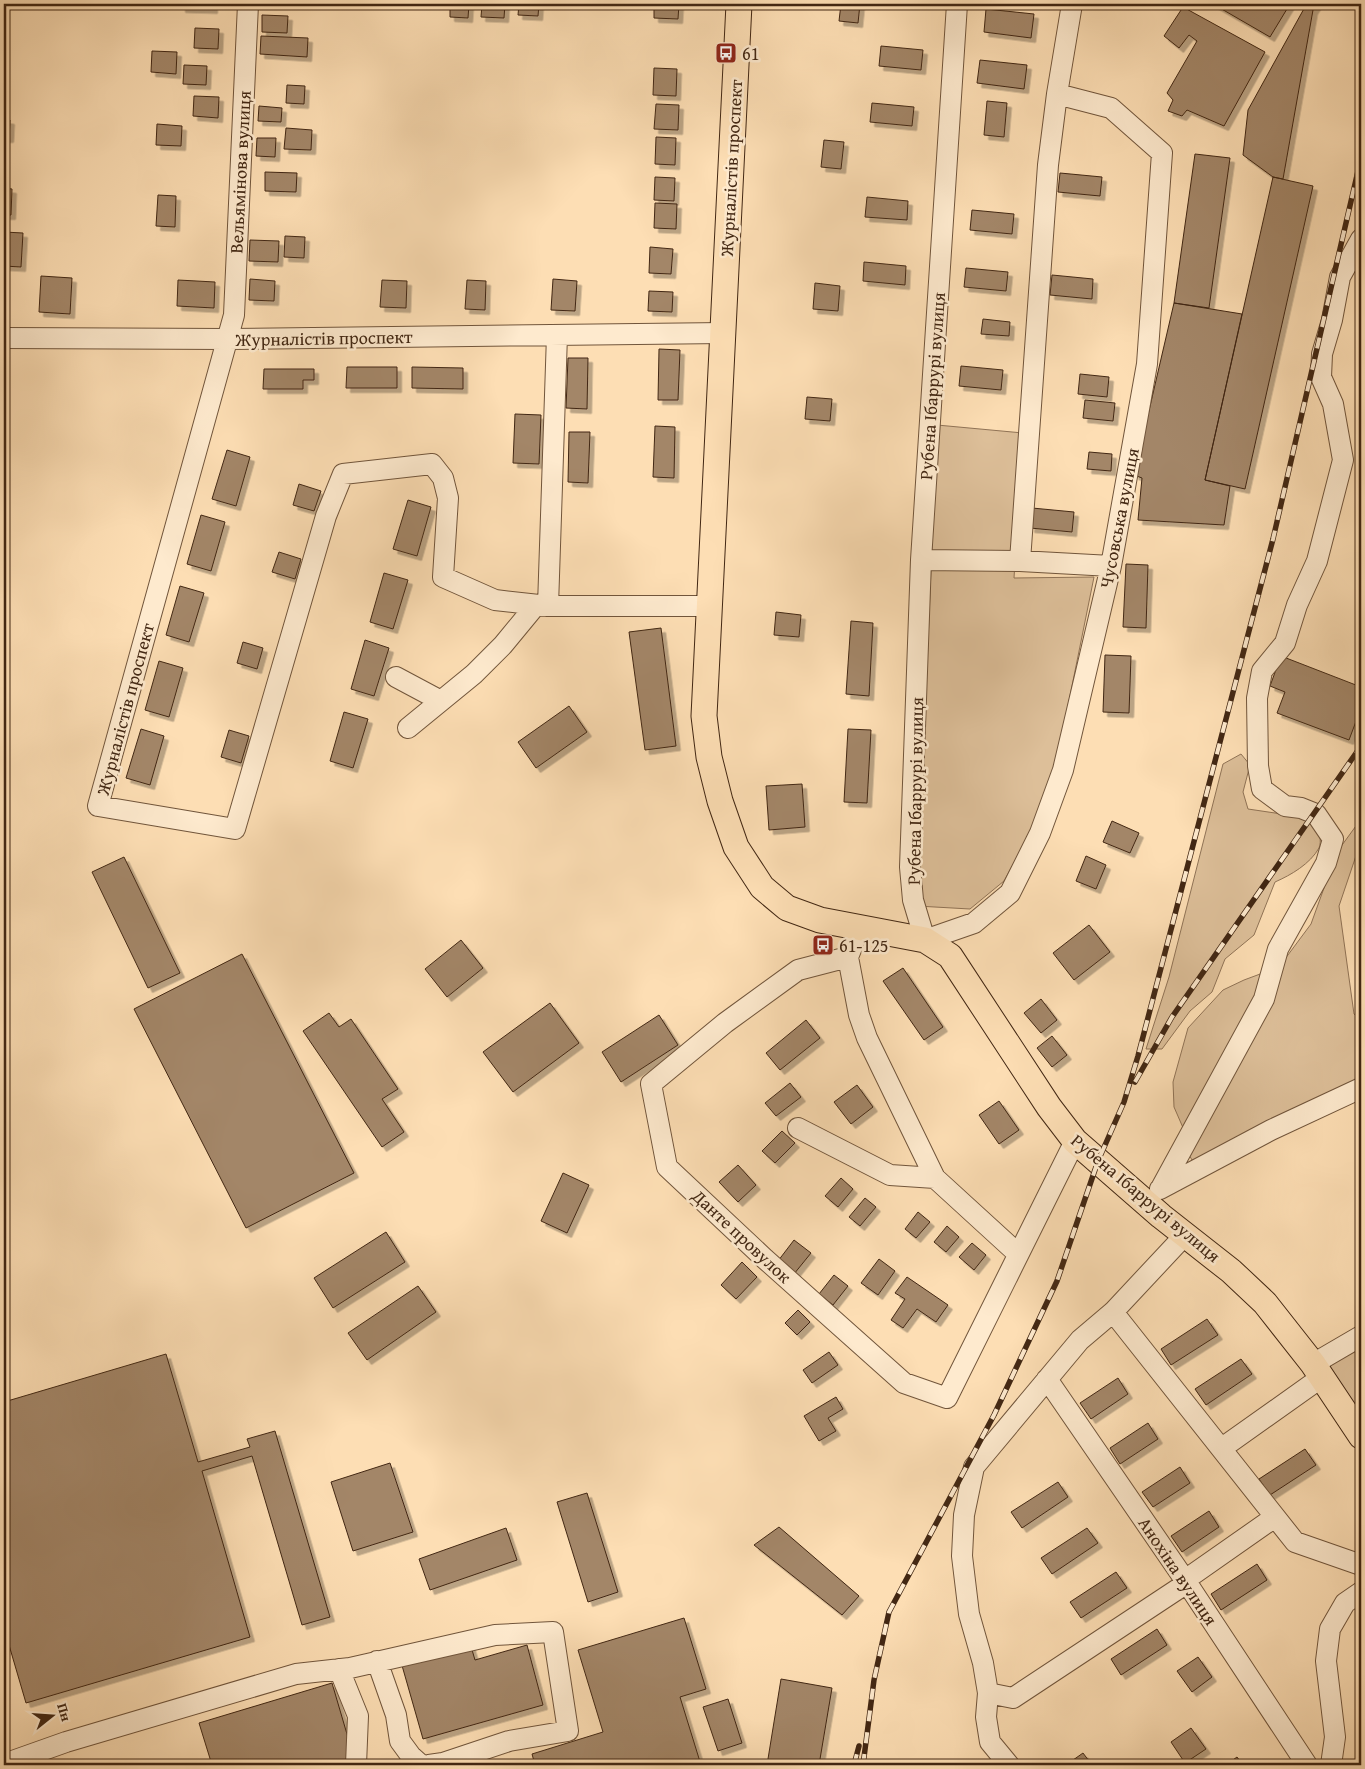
<svg xmlns="http://www.w3.org/2000/svg" width="1365" height="1769" font-family="'Gentium Book Plus',serif">
  <defs>
    <filter id="shadow"><feDropShadow dx="4.5" dy="4.5" stdDeviation="0" flood-color="#0004"/></filter>
  </defs>
  <rect width="100%" height="100%" fill="#fddeb4"/>
  <filter id="stains"><feTurbulence type="fractalNoise" baseFrequency=".004" numOctaves="4"/><feColorMatrix values="0 0 0 0 .2 0 0 0 0 .09 0 0 0 0 .02 0 0 0 .5 -.17"/></filter>
  <radialGradient id="worn" r=".72"><stop offset=".6" stop-color="#630" stop-opacity="0"/><stop offset="1" stop-color="#630" stop-opacity=".3"/></radialGradient>
  <path fill="#ddbf99" stroke="#907356" d="M937 425 1023 433 1014 578 1094 577 1056 765 1032 830 1004 881 970 909 917 906Z
    M1241 754 1250 765 1243 792 1248 809 1302 817 1317 825C1319 832 1322 841 1319 848 1310 864 1291 875 1275 882L1254 935 1225 959 1212 992 1190 1011 1162 1049H1146L1169 977 1223 764Z
    M1361 819V841L1339 906 1354 1014 1361 1019V1081L1202 1160H1192L1188 1153 1184 1130 1174 1107 1173 1082 1188 1028 1223 990 1244 980 1279 967 1311 924 1337 852Z
    M1361 1343V1422L1324 1364Z"/>
  <path fill="#a38667" stroke="#422713" filter="url(#shadow)" d="M181 4H213V9L181 8Z
    M450 4H469L468 18 450 17Z
    M482 4H505L504 18 481 17Z
    M519 4H539L538 16 518 15Z
    M654 4H679L678 19 654 18Z
    M841 4H860L858 23 839 21Z
    M1213 4H1290L1270 37Z
    M1304 4H1317L1313 10 1283 179 1273 177 1243 155 1248 110 1306 5Z
    M1183 7 1265 52 1224 126 1187 110 1182 116 1168 111 1173 100 1167 93 1197 41 1189 35 1179 48 1164 36Z
    M986 9 1034 14 1031 38 984 32Z
    M262 15 288 16 287 33 262 32Z
    M195 28 219 29 218 49 194 48Z
    M261 36 308 38 307 57 260 54Z
    M881 46 923 50 921 70 879 66Z
    M152 51 177 52 176 74 151 72Z
    M980 60 1027 65 1024 89 977 83Z
    M184 65 207 66 206 85 183 84Z
    M654 68 677 69 676 96 653 95Z
    M287 85 305 86 304 104 286 103Z
    M194 96 219 97 218 118 193 116Z
    M987 101 1007 103 1004 137 984 135Z
    M872 103 914 107 912 126 870 122Z
    M656 104 679 105 678 130 654 129Z
    M259 106 282 108 281 122 258 121Z
    M4 119 10 120 9 138H4Z
    M157 124 182 126 181 146 156 145Z
    M286 128 312 130 311 150 284 149Z
    M656 137 676 138 675 165 655 164Z
    M257 138H276L275 157 256 156Z
    M824 140 844 142 841 169 821 167Z
    M1195 154 1230 158 1209 308 1174 303Z
    M265 172 297 173 296 192 265 191Z
    M1060 173 1102 177 1100 196 1058 192Z
    M655 177 675 178 674 201 654 200Z
    M1273 177 1313 186 1245 489 1205 480Z
    M4 188 12 189 11 215H4Z
    M158 195 176 196 175 227 156 226Z
    M867 197 908 201 907 220 865 217Z
    M655 203 677 204 676 229 654 228Z
    M972 210 1014 214 1012 234 970 230Z
    M4 232 23 233 21 267 4 266Z
    M285 236 305 237 304 258 284 257Z
    M250 240 279 241 278 262 249 261Z
    M650 247 673 249 671 274 649 273Z
    M864 262 906 266 905 285 863 281Z
    M966 268 1008 272 1006 291 964 287Z
    M1052 275 1093 279 1092 299 1050 295Z
    M41 276 72 278 70 314 39 312Z
    M250 279 275 281 274 301 249 300Z
    M553 279 577 281 575 311 551 310Z
    M178 280 215 282 214 308 177 306Z
    M382 280 407 281 406 308 380 307Z
    M467 280 486 281 485 310 465 309Z
    M815 283 840 286 838 311 813 309Z
    M649 291 673 292 672 312 648 311Z
    M1174 303 1242 314 1205 480 1230 486 1224 525 1138 520 1142 478 1134 475Z
    M983 319 1010 322 1009 336 981 334Z
    M659 349 680 350 678 400H658Z
    M568 358H588L587 409 566 408Z
    M961 366 1003 370 1001 390 959 386Z
    M347 367H397V388H346Z
    M412 367 463 368V389L412 388Z
    M264 369H314V380H303V389H263Z
    M1080 374 1109 377 1107 397 1078 394Z
    M807 397 832 399 830 421 805 419Z
    M1085 400 1115 403 1113 421 1083 418Z
    M515 414 541 415 539 464 513 463Z
    M655 426 675 427 674 478 653 477Z
    M569 432H590L588 483 568 482Z
    M227 450 250 457 236 506 212 499Z
    M1089 452 1112 454 1111 471 1087 469Z
    M299 484 321 491 314 511 293 505Z
    M408 500 431 507 417 556 393 549Z
    M1032 508 1074 512 1072 532 1030 528Z
    M201 515 225 522 211 571 187 564Z
    M279 552 301 559 295 579 272 572Z
    M1126 564 1148 565 1146 628 1123 627Z
    M384 573 408 580 393 629 370 622Z
    M180 586 204 593 189 642 166 635Z
    M776 612 801 615 799 637 774 635Z
    M851 621 873 623 869 696 846 694Z
    M661 628 676 746 645 750 629 632Z
    M365 640 389 648 374 696 351 689Z
    M243 642 263 648 257 669 237 663Z
    M1105 655 1131 656 1129 713 1103 712Z
    M1281 656 1361 687V708L1349 740 1277 713 1285 692 1270 686Z
    M159 661 183 668 169 717 145 710Z
    M569 706 587 732 536 768 518 742Z
    M344 712 368 719 353 768 330 761Z
    M141 729 164 736 150 785 126 778Z
    M848 729 871 730 867 803 844 802Z
    M229 730 249 736 241 763 221 757Z
    M802 784 805 827 769 830 766 786Z
    M1112 821 1139 833 1130 853 1103 842Z
    M1086 856 1106 865 1096 889 1076 881Z
    M124 857 180 973 148 988 92 872Z
    M1089 925 1110 952 1074 980 1053 953Z
    M461 940 483 968 447 997 425 969Z
    M242 954 354 1173 246 1228 134 1009Z
    M903 968 943 1027 924 1040 883 981Z
    M1041 999 1057 1020 1041 1033 1024 1013Z
    M550 1003 579 1043 513 1092 483 1052Z
    M329 1013 339 1027 351 1019 398 1089 382 1099 404 1132 382 1147 303 1031Z
    M659 1015 678 1045 621 1082 602 1052Z
    M806 1020 820 1038 780 1070 766 1053Z
    M1052 1036 1067 1055 1052 1067 1037 1048Z
    M790 1083 801 1097 776 1116 765 1103Z
    M857 1085 873 1107 851 1124 834 1102Z
    M999 1101 1019 1130 999 1144 979 1115Z
    M782 1131 795 1143 775 1163 762 1151Z
    M738 1165 756 1185 738 1202 719 1182Z
    M563 1173 589 1185 567 1233 541 1221Z
    M841 1178 853 1189 838 1207 825 1196Z
    M865 1198 876 1207 860 1226 849 1217Z
    M918 1212 930 1222 916 1238 905 1229Z
    M947 1226 959 1237 946 1252 934 1242Z
    M386 1232 405 1262 333 1308 314 1278Z
    M794 1240 811 1253 794 1274 778 1261Z
    M972 1243 986 1255 974 1270 959 1257Z
    M879 1259 895 1271 878 1295 861 1283Z
    M742 1262 757 1277 736 1299 721 1285Z
    M834 1275 848 1286 833 1305 819 1294Z
    M907 1277 948 1305 936 1322 917 1309 903 1328 891 1320 905 1299 895 1293Z
    M418 1286 436 1312 367 1360 348 1333Z
    M798 1310 810 1322 797 1335 785 1323Z
    M1207 1319 1218 1335 1171 1365 1161 1349Z
    M829 1352 838 1365 812 1383 803 1370Z
    M166 1354 198 1462 250 1447 247 1439 275 1431 330 1617 302 1625 252 1456 202 1471 250 1637 26 1703 4 1628V1402Z
    M1241 1359 1252 1374 1206 1405 1195 1389Z
    M1118 1378 1128 1394 1091 1419 1080 1403Z
    M836 1397 843 1409 828 1418 836 1431 819 1441 804 1416Z
    M1148 1423 1158 1439 1120 1464 1110 1448Z
    M1305 1449 1316 1465 1270 1495 1259 1479Z
    M390 1463 413 1532 353 1551 331 1482Z
    M1180 1467 1190 1483 1153 1507 1142 1492Z
    M1058 1482 1068 1497 1022 1528 1011 1512Z
    M587 1493 618 1592 588 1602 557 1502Z
    M1209 1511 1219 1527 1182 1552 1171 1536Z
    M779 1527 859 1596 842 1615 754 1545Z
    M506 1528 517 1560 430 1590 419 1559Z
    M1087 1528 1098 1543 1052 1574 1041 1558Z
    M1257 1564 1267 1580 1221 1610 1211 1594Z
    M1116 1572 1127 1588 1081 1618 1070 1602Z
    M684 1618 706 1689 680 1697 701 1765H535L532 1754 603 1732 578 1650Z
    M1157 1629 1167 1645 1121 1675 1111 1659Z
    M470 1643 475 1660 527 1645 543 1705 423 1739 401 1662Z
    M1198 1657 1212 1677 1192 1692 1177 1671Z
    M781 1679 832 1688 819 1765H767Z
    M332 1683 354 1758 332 1765H212L199 1723Z
    M728 1699 742 1743 718 1751 703 1707Z
    M1191 1728 1206 1749 1185 1763 1171 1742Z
    M1083 1753 1092 1765H1066Z
    M486 1755 489 1765H454Z
    M1237 1757 1243 1765H1226Z"/>
  <g fill="none" stroke-linecap="round" stroke-linejoin="round">
    <g stroke="#71553b" stroke-width="22">
      <path id="minor" d="M248 4 234 315 98 806 235 829 326 516 343 474 432 464 443 478 448 498 443 577 495 600 548 606H711
        M957 4 921 560 910 867 913 900 925 940 974 923 1010 893 1040 833 1063 770 1111 566 1147 364 1162 153 1111 108 1057 94
        M4 338 227 339 724 333
        M921 560 1020 561 1111 566
        M1020 561 1048 165 1057 94 1072 4
        M548 606 557 335
        M396 677 441 701
        M408 728 474 674 503 645 536 605
        M860 927 848 957 859 1015 867 1038 935 1178 1017 1253
        M848 957 798 970 725 1023 651 1084 667 1167 765 1259 904 1383 947 1398 1075 1141
        M798 1128 890 1175 935 1178
        M1161 1188 1264 999 1278 949 1326 863 1333 839 1316 814 1301 808 1285 806 1262 789 1258 766 1257 698 1262 671 1285 643 1297 605 1317 561 1343 460 1333 404 1321 377 1322 354 1332 320 1340 277 1361 239
        M1160 1189 1271 1130 1361 1088
        M1113 1312 1295 1542 1361 1565
        M1313 1364 1361 1336
        M1047 1379 1187 1583 1307 1765
        M1222 1448 1322 1377
        M1185 1580 1275 1517
        M377 1661 396 1715 400 1741 411 1756 421 1765
        M339 1669 358 1716 356 1765
        M988 1693 1013 1698 1187 1583
        M4 1764 66 1742 296 1674 350 1668 495 1635 553 1632 568 1731 509 1741 443 1763 429 1765
        M1009 1765 990 1742 986 1717 988 1693 983 1663 969 1614 962 1556 964 1515 974 1467 1080 1340 1113 1312 1185 1235
        M1331 1765 1335 1737 1326 1661 1330 1629 1345 1603 1361 1592"/>
    </g>
    <g stroke="#422713" stroke-width="27">
      <path id="major" d="M739 4 704 716 709 757 720 801 736 847 762 887 787 908 820 920 925 940 950 956 1049 1107 1075 1141 1161 1216 1231 1271 1265 1303 1313 1364 1361 1436"/>
    </g>
    <use href="#minor" stroke="#feeace" stroke-width="20"/>
    <use href="#major" stroke="#fddeb4" stroke-width="25"/>
    <g stroke="#422713" stroke-width="5.5">
      <path id="rail" d="M1135 1082 1172 1017 1361 746
        M854 1765 859 1746
        M863 1765 874 1680 889 1612 994 1415 1057 1281 1098 1161 1124 1102 1138 1056 1273 539 1361 158"/>
    </g>
    <use href="#rail" stroke="#feeace" stroke-width="4" stroke-dasharray="11" stroke-linecap="butt"/>
  </g>
  <defs>
    <g id="bus-square" transform="scale(1.125)"><rect x="-9" y="-9" width="18" height="18" rx="4" fill="#8f2418" stroke="#feeace"/><path d="M-5-6H5V4H4V6H2V4H-2V6H-4V4H-5ZM-3.5-4V0h7V-4ZM-3.5 1.2v1.5H-2V1.2ZM2 1.2v1.5H3.5V1.2Z" fill="#fff"/></g>
  </defs>
  <g fill-rule="evenodd">
    <use href="#bus-square" x="726" y="53"/>
    <use href="#bus-square" x="823" y="945"/>
  </g>
  <g text-anchor="middle" dominant-baseline="central" stroke-width="5" stroke-linejoin="round" paint-order="stroke">
    <g font-size="18" fill="#422713" stroke="#feeace" text-anchor="start">
      <text x="742" y="53">61</text>
      <text x="839" y="945">61-125</text>
    </g>
    <g font-size="18" fill="#422713" stroke="#feeace">
      <text transform="translate(731 168) rotate(-87)">Журналістів проспект</text>
      <text transform="translate(240 172) rotate(-87)">Вельямінова вулиця</text>
      <text transform="translate(324 338) rotate(-1)">Журналістів проспект</text>
      <text transform="translate(932 386) rotate(-86)">Рубена Ібаррурі вулиця</text>
      <text transform="translate(1119 518) rotate(-79)">Чусовська вулиця</text>
      <text transform="translate(125 709) rotate(-75)">Журналістів проспект</text>
      <text transform="translate(915 791) rotate(-89)">Рубена Ібаррурі вулиця</text>
      <text transform="translate(1146 1198) rotate(40)">Рубена Ібаррурі вулиця</text>
      <text transform="translate(742 1236) rotate(43)">Данте провулок</text>
      <text transform="translate(1178 1571) rotate(56)">Анохіна вулиця</text>
    </g>
  </g>
  <rect width="1365" height="1769" fill="none" stroke="#fddeb4" stroke-width="20"/>
  <rect x="5" y="5" width="1355" height="1759" fill="none" stroke="#422713" stroke-width="2.5"/>
  <rect x="10" y="10" width="1345" height="1749" fill="none" stroke="#422713"/>
  <g transform="translate(52 1716) rotate(73)" stroke="#feeace" stroke-width="4" paint-order="stroke">
  <path d="M0-4L9 19L0 12L-9 19Z" fill="#422713"/>
  <text y="-8" font-size="14" font-weight="bold" text-anchor="middle" fill="#422713">Пн</text>
  </g>
  <rect width="100%" height="100%" filter="url(#stains)"/>
  <rect width="100%" height="100%" fill="url(#worn)"/>
</svg>
